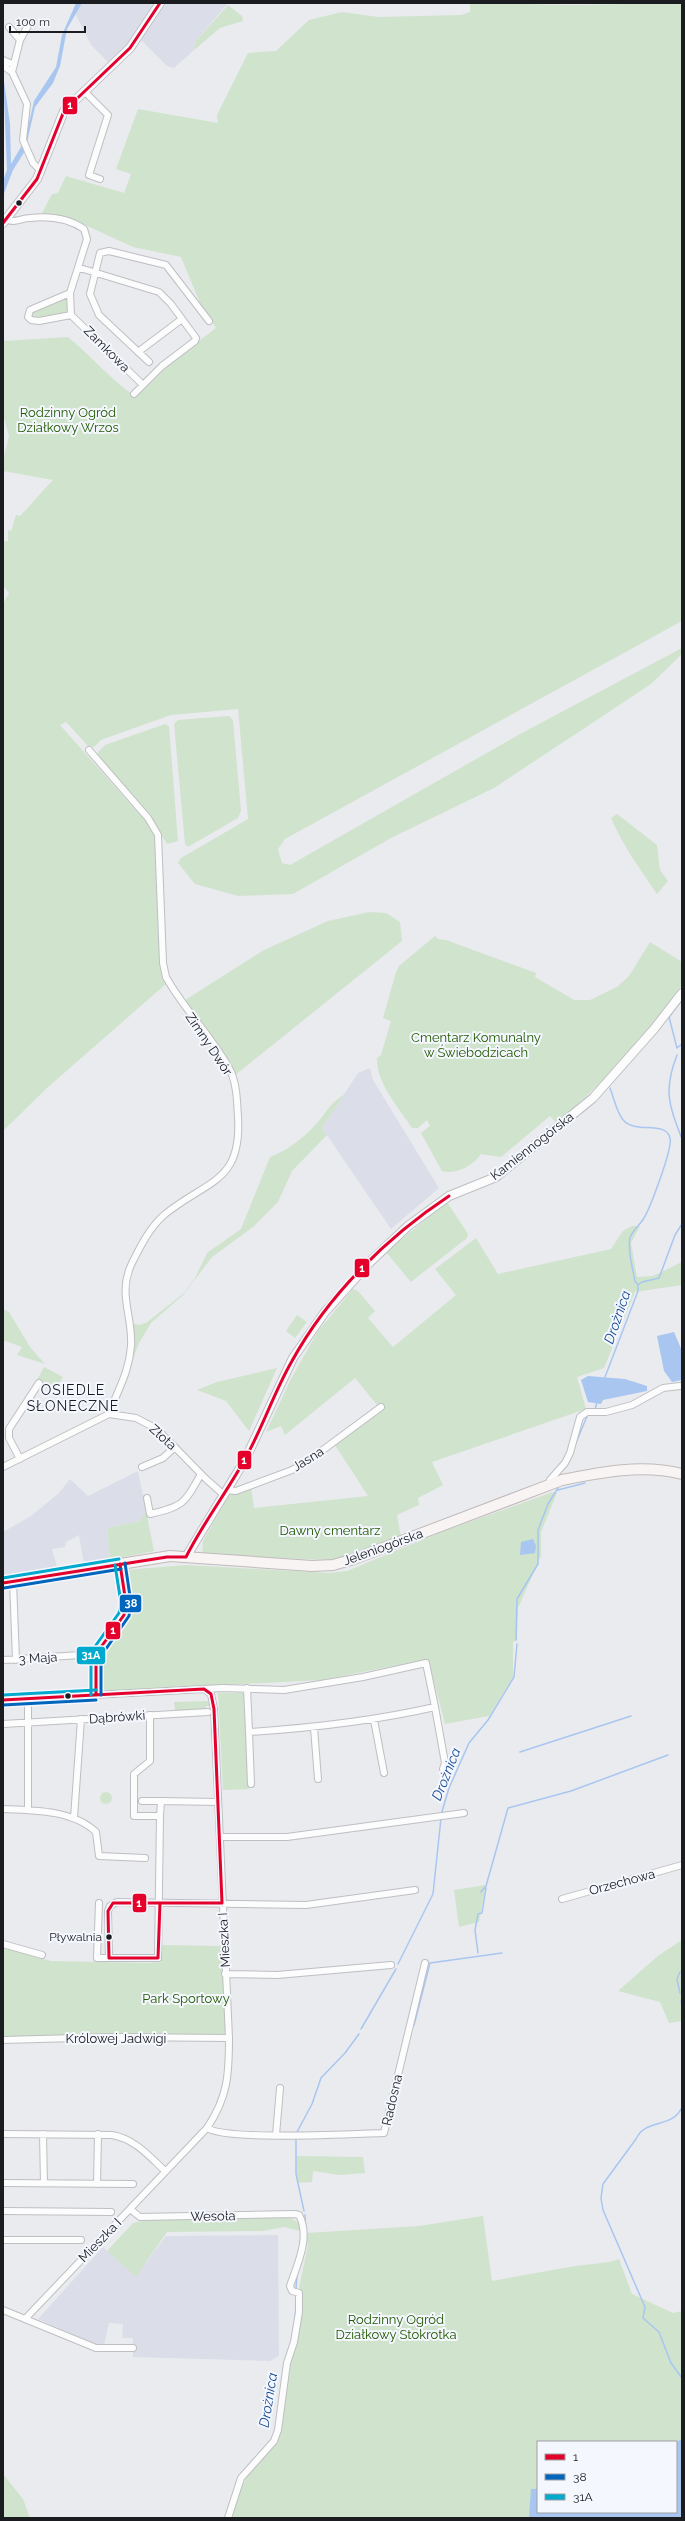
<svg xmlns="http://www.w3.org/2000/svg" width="685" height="2521" font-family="Raleway,sans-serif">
  <rect width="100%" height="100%" fill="#eaebef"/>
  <path fill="#dbdee8" d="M82 3H154L126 45 109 63 91 45 75 13Z
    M166 3H228L196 41 193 51 174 68 167 66 141 40Z
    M370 1068 373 1080 439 1188 391 1229 322 1128 358 1073Z
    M138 1471 146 1511 140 1521 107 1528 110 1560 84 1564 79 1535 66 1542 65 1547 52 1549 57 1567 3 1576V1532L31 1516 59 1493 70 1479 88 1496Z
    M278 2235 279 2356 270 2361 133 2357V2338H122L123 2324 109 2323 104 2345 95 2344 38 2319 103 2247 136 2276 166 2236Z"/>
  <path fill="#d0e3cd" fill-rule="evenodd" d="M473 3 574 5 682 3V621L285 839 278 849 282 863 290 865 520 734 682 648V654L651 684 494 788 391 838 293 894 238 896 195 884 178 863 181 858 248 819 238 709 171 715 101 740 94 747 88 746 66 722 60 725 141 816 142 813 155 832 167 983 47 1088 3 1131V604L9 593 3 586V542L8 541V530L11 531 16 515 20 516C32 504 41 492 53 480L3 471V460L9 436 3 415V341L68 337C91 356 111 380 136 397L175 359 216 328 200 303 181 257 133 247 70 218 41 215 52 194 58 193 66 176 124 193 131 174 116 169 138 109 218 123 217 115 248 53 276 51 309 20 342 12 379 17 461 15 470 12V4Z
    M228 5 242 16 243 21 220 28 193 51 196 41Z
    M66 297 69 310 66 314 35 319 31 316 34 309Z
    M229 716 233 720 241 811 238 818 188 847 185 844 174 724 178 720Z
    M165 724 169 726 178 841 167 844 149 815 98 757V752L105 745Z
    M617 814 657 845 660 870 668 881 657 894C640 869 623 846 611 818Z
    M369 912 386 913 400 922 402 941 234 1076 182 1002 264 950 328 921Z
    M435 936 438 939 446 940 536 973 535 977 574 1000H590L617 987 629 976 650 942 682 962V985L650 1028 605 1078 557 1124 550 1116 501 1157 481 1154C474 1165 456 1175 442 1171L421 1133 430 1126 427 1120 418 1128H412C399 1108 376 1083 377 1058L381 1055 391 1021 383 1018 396 972 399 966Z
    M344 1095 322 1128 327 1135 292 1171 278 1202 253 1227 212 1257 183 1295 151 1323 139 1343 126 1377 132 1323 139 1325 146 1323 184 1293 195 1278 207 1253 241 1229 270 1157C287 1151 306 1136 318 1122 327 1111 332 1101 344 1095Z
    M447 1202 468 1234 467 1238 411 1282 386 1252Z
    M632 1226H640L631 1243 637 1277 653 1276 682 1262V1285L635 1292 604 1368 577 1377 586 1409 432 1462 443 1485 418 1498 419 1505 397 1515 401 1537 332 1560 202 1555 203 1541 230 1493 251 1487 254 1508 368 1496 335 1445 382 1411 355 1378 285 1435 281 1426 266 1432 291 1379 318 1331 353 1289 358 1291 375 1311 368 1318 393 1347 456 1295 435 1269 476 1238 498 1274 611 1249 623 1231Z
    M3 1309 9 1312 30 1347 45 1364 17 1355 22 1347 3 1340Z
    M297 1315 307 1322 295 1338 286 1331Z
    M44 1367 63 1377 54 1392 36 1382Z
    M277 1368 249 1431 226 1401 197 1390 217 1382Z
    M553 1492 557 1493 541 1532V1556L518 1608 517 1640 513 1642V1677L489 1716 445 1724 428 1659 322 1680 106 1691 98 1684 99 1654 122 1627 130 1611 125 1570 186 1565 329 1573 347 1571 444 1531Z
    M146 1511 154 1551 110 1560 107 1528 140 1521Z
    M218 1693H244L249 1789 223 1790Z
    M211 1701 210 1709V1706H206V1709L175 1711 174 1702Z
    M100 1798a6 6 0 1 1 12 0a6 6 0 1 1-12 0Z
    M486 1885 479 1922 459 1927 454 1890Z
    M682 1940V2021L669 2023 660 2002 618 1991 659 1955Z
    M161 1945 221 1946 225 1974 229 2038H3V1947L51 1961 148 1963 161 1962Z
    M296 2156 363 2157 365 2173 339 2175 313 2171 312 2182 297 2183Z
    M287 2216 299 2223 300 2231 284 2227 263 2231 167 2232 136 2277 107 2251 133 2223 161 2217Z
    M483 2216 492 2281 575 2266 610 2262 619 2259 632 2294 673 2313 682 2311V2518H230L239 2492 249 2473 277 2443 289 2361 297 2344 301 2297 299 2288 308 2245 306 2233 419 2226ZM538 2442H676V2512H538Z
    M3 2474 23 2499 30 2518H3Z"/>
  <path fill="#a8c6f0" d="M76 3H82L67 29 60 66 53 83 35 107 25 151 13 170 3 196V181L7 170 3 74 10 124 11 164 25 140 34 101 56 67 62 35Z
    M674 1332 682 1351V1380L672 1382 664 1371 657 1336Z
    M588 1376 625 1379 647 1386V1391L603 1400 601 1404 588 1402 581 1380Z
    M533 1539 536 1546 535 1553 520 1555 521 1542Z
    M682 2439V2518H529L531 2489H538V2512H676V2442Z"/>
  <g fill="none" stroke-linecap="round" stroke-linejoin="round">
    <path stroke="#a8c6f0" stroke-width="1.5" d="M682 1000 669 1017 677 1048 682 1044
      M677 1055C663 1091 669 1105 682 1139
      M610 1088C614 1098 617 1115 625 1122 638 1133 666 1121 670 1138 673 1148 650 1208 644 1218 640 1225 632 1231 630 1238 627 1250 633 1269 635 1281L638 1285
      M605 1377 638 1291V1285L642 1282 659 1278 675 1235 682 1224
      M595 1410 597 1402
      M575 1445 588 1414
      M558 1490 585 1483
      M516 1640 517 1599 538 1564V1530L548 1504 558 1488
      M520 1752 631 1716
      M441 1815 449 1788 469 1743 488 1720 514 1677 517 1644
      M481 1892 486 1886 508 1808 571 1791 668 1755
      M478 1953 475 1930 478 1914 482 1913 486 1888
      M398 1964 433 1894 441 1818
      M680 1993 677 1979 680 1972
      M681 2001 682 2005
      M414 2025 430 1963 502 1953
      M361 2029 396 1969
      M682 2107C673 2129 645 2118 636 2139L603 2184 601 2198 603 2210 645 2307 643 2318 659 2332 671 2363 682 2378
      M297 2132 312 2104 321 2078 345 2053 359 2034
      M296 2137V2174L304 2211
      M305 2215 306 2241
      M296 2289 297 2273
      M295 2321 296 2305
      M283 2371 288 2350
      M240 2476 263 2449
      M234 2491 237 2481"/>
    <g stroke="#bebfc2" stroke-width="8">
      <path id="minor" d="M9 27 20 40
        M3 60 14 65
        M3 66 12 72 27 104 23 140 33 163 41 171
        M12 72 20 40 29 24
        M84 91 108 115 89 175 100 179
        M6 219C14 224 21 218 30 218 49 216 68 218 84 229L87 239 70 293 30 310 28 317 31 320 39 321 71 315 142 384
        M80 268 159 292 171 304 196 338 195 341 162 366 134 394
        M70 293 71 315
        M138 352 182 319
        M149 362 99 315 90 294 100 253 109 251 166 265 209 321
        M89 750 148 818 158 835 163 963 166 977C184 1010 216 1041 231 1072 237 1086 237 1102 238 1117 242 1184 206 1180 164 1215 150 1227 140 1247 132 1263 117 1294 133 1315 131 1346 129 1373 118 1389 109 1414
        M20 1459 9 1438V1429L39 1383
        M3 1467 109 1414 136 1418 157 1429 206 1479 224 1495
        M142 1467 163 1458 175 1447
        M549 1484 550 1480 565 1463 570 1453 580 1417 587 1412H606L632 1405 663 1388 680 1386
        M226 1490 236 1491 292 1470 308 1461 381 1407
        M147 1498 150 1514C184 1506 184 1504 201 1474
        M13 1581 16 1660
        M3 1660 96 1654
        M247 1688 249 1732C312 1728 373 1721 435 1707L445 1763 443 1769
        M96 1695V1654L124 1615 126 1603 120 1564
        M28 1698V1810
        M3 1700 222 1688 284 1690 363 1677 426 1663 435 1707
        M150 1715V1761L134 1774V1816H160L161 1801 218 1802
        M374 1720 384 1773
        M3 1724 208 1712
        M314 1728 318 1779
        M249 1732 251 1784
        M142 1801H161
        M3 1809C33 1810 73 1810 96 1832L99 1856 145 1858
        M74 1818 81 1719
        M220 1837H287L464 1813
        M562 1899 682 1865
        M99 1903 97 1958H158L160 1816
        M3 1944 42 1955
        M109 1958 108 1911 110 1906 117 1902 306 1905 415 1890
        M225 1974 277 1975 391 1965
        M3 2040 112 2037 229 2038
        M207 2128C227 2141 353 2134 384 2133L425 1963
        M3 2134 112 2135C135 2139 149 2156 165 2171
        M43 2134 44 2184
        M276 2135 280 2088
        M3 2183 133 2184
        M97 2184 98 2134
        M130 2209 140 2217 295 2214 299 2215C311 2237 297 2265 290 2286L292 2291 299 2293V2312L294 2342 287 2363 278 2430 274 2441 241 2478 228 2518
        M3 2211 111 2212
        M3 2240H81
        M3 2310 96 2348H133
        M25 2319 207 2128C228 2097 229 2074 229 2038L214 1709 211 1694 204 1689"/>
    </g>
    <g stroke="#bebfc2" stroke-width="10">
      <path id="tertiary" d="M3 223 37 179 64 111 130 48 160 3
        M186 1557 245 1460 293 1358 325 1312 370 1262 408 1226 449 1196 496 1177 593 1098 654 1029 682 993"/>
    </g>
    <g stroke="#c1bbbb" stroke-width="12">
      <path id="primary" d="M3 1583 170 1556 312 1566 333 1565 354 1559 562 1480C602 1472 642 1464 682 1474"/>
    </g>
    <use href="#minor" stroke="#fcfcfd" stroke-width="6"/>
    <use href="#tertiary" stroke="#fcfcfd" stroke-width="8"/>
    <use href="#primary" stroke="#f7f4f3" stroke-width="10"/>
    <g stroke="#f5f7fe" stroke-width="6">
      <path id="bus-1" d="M3 223 37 179 64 111 130 48 160 3
        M186 1557C203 1523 227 1492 245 1459 263 1427 274 1392 292 1361 328 1295 387 1237 449 1196
        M3 1583 167 1557H186
        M96 1695V1654L124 1615 126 1603 120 1564
        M3 1700 204 1689 211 1694 214 1709 222 1903
        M109 1958 108 1911 113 1903H222
        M109 1958H158L160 1903"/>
    </g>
    <g stroke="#f5f7fe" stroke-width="6">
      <path id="bus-2" d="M4 1588 121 1569
        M101 1695V1656L129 1616 131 1603 125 1563
        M3 1705 96 1700"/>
    </g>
    <g stroke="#f5f7fe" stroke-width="6">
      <path id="bus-3" d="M3 1578 119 1559
        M3 1695 96 1690
        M91 1695V1652L119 1613 121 1603 115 1565"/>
    </g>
    <use href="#bus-1" stroke="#e4002b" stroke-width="3"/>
    <use href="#bus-2" stroke="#0065bd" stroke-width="3"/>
    <use href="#bus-3" stroke="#00a9ce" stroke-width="3"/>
  </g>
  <g fill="#1b1c1f" stroke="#f5f7fe" stroke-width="1.5">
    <circle cx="19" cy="203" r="3.5"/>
    <circle cx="68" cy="1696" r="3.5"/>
    <circle cx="109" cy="1937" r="3.5"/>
  </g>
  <g text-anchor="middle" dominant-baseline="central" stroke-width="4" stroke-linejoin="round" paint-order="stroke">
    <g font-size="12" fill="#1b1c1f" stroke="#f5f7fe" text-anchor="end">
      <text x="102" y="1937">Pływalnia</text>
    </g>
    <g font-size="13" fill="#1b1c1f" stroke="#f5f7fe">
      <text transform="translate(107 349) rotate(45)">Zamkowa</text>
      <text transform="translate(209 1044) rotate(56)">Zimny Dwór</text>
      <text transform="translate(532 1146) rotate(-38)">Kamiennogórska</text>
      <text transform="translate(163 1437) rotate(42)">Złota</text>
      <text transform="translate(308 1459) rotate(-32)">Jasna</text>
      <text transform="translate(383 1547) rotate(-20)">Jeleniogórska</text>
      <text transform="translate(38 1658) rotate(-4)">3 Maja</text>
      <text transform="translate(117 1717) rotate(-4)">Dąbrówki</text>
      <text transform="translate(622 1882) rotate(-15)">Orzechowa</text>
      <text transform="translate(224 1940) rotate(-93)">Mieszka I</text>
      <text x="116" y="2038">Królowej Jadwigi</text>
      <text transform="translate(392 2100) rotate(-77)">Radosna</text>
      <text transform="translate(213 2216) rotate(-1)">Wesoła</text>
      <text transform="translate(100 2240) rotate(-46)">Mieszka I</text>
    </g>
    <g font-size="13" fill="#205900" stroke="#f5f7fe">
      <text x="68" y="412">Rodzinny Ogród<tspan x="68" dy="15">Działkowy Wrzos</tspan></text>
      <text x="476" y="1037">Cmentarz Komunalny<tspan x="476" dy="15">w Świebodzicach</tspan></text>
      <text x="330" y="1530">Dawny cmentarz</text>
      <text x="186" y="1998">Park Sportowy</text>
      <text x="396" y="2319">Rodzinny Ogród<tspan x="396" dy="15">Działkowy Stokrotka</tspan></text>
    </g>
    <g font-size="14" font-style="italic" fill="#174d92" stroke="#f5f7fe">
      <text transform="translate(617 1317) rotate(-71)">Drożnica</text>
      <text transform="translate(446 1774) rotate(-68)">Drożnica</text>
      <text transform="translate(268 2400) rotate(-81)">Drożnica</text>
    </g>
    <g font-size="14" letter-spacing="1" fill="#1b1c1f" stroke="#f5f7fe">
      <text x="73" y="1390">OSIEDLE<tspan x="73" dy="16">SŁONECZNE</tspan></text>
    </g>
  </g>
  <g stroke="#f5f7fe" stroke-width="1.5">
    <rect x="62" y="96" width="16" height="19" rx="4" fill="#e4002b"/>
    <rect x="354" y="1258" width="16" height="20" rx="4" fill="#e4002b"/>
    <rect x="237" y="1450" width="15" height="20" rx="4" fill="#e4002b"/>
    <rect x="119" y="1594" width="23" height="19" rx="4" fill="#0065bd"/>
    <rect x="105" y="1621" width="16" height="19" rx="4" fill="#e4002b"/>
    <rect x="76" y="1646" width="30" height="19" rx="4" fill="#00a9ce"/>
    <rect x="132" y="1893" width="15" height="20" rx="4" fill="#e4002b"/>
  </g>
  <g font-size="11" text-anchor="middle" font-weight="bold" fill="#fff">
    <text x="70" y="109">1</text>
    <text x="362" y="1272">1</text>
    <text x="244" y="1464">1</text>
    <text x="131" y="1607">38</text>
    <text x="113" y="1634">1</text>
    <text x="91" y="1659">31A</text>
    <text x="139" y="1907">1</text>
  </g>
  <rect width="685" height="2521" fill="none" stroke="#1b1c1f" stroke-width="8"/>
  <rect x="537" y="2441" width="140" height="72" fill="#f5f7fe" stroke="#9e9fa5"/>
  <rect x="545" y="2454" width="20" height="6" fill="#e4002b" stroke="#9e9fa5"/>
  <text x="573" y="2461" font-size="12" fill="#1b1c1f">1</text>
  <rect x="545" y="2474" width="20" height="6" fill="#0065bd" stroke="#9e9fa5"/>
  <text x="573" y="2481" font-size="12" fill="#1b1c1f">38</text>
  <rect x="545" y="2494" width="20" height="6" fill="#00a9ce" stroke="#9e9fa5"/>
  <text x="573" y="2501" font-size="12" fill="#1b1c1f">31A</text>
  <path d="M10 26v6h75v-6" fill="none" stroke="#1b1c1f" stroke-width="2"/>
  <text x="16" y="26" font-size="12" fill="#1b1c1f" stroke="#f5f7fe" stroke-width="3" paint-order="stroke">100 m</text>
</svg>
